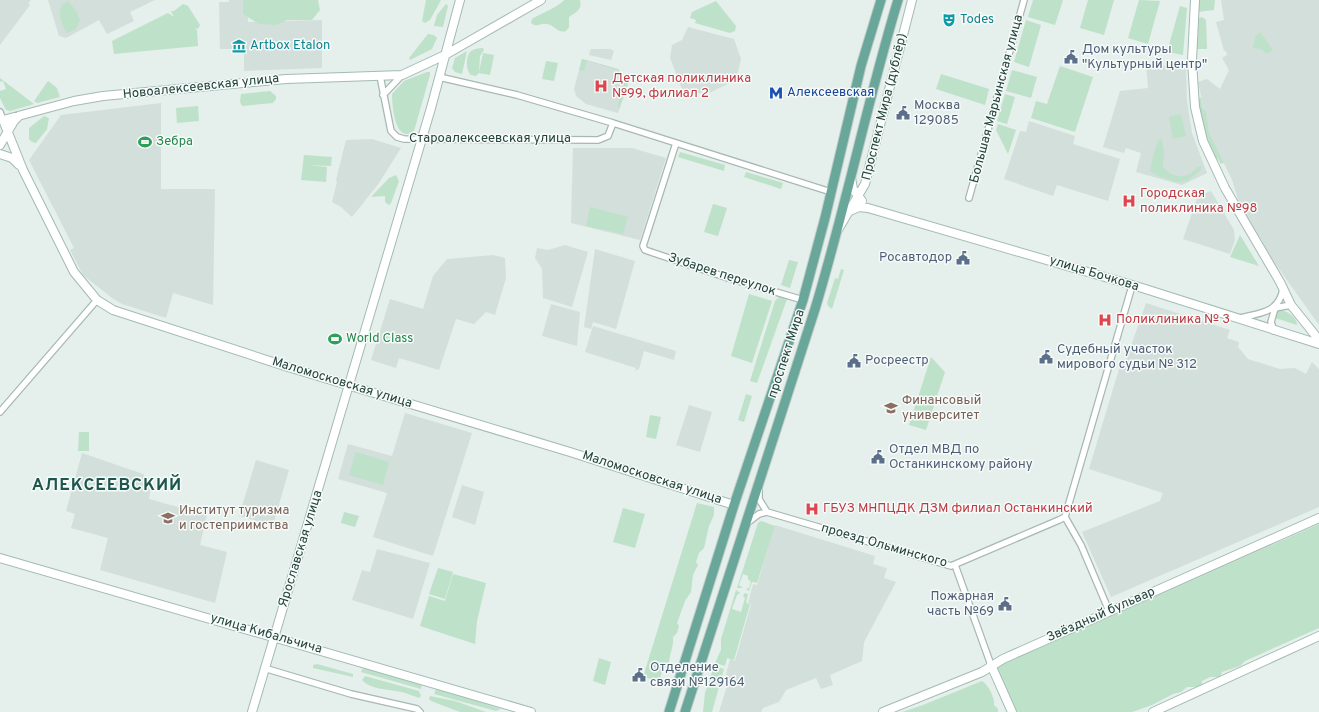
<svg xmlns="http://www.w3.org/2000/svg" width="1319" height="712" font-family="Overpass,sans-serif">
  <rect width="100%" height="100%" fill="#e5efeb"/>
  <path fill="#d3dfda" d="M0 0H31L28 3 30 5 0 45Z
    M48 0H155L130 12 134 21 107 34 99 20 66 38 59 36Z
    M229 0H247L248 22 322 20V68L244 71V49H220L219 2H229Z
    M1221 0H1319V325L1262 245 1263 242 1259 236 1255 235 1241 209 1232 180 1209 132 1198 82 1207 79 1220 89 1229 70 1222 58 1227 55 1226 51H1224L1216 22 1224 20Z
    M688 27 734 39 741 59 736 80 709 93H692L682 89 670 58 672 45 682 40Z
    M591 49H610L614 51 611 60 589 55Z
    M582 59 618 69 628 84 618 113 586 104 576 96 574 89Z
    M1146 64 1186 68 1187 101 1192 133 1207 173 1182 185 1136 172 1141 153 1126 148 1124 153 1103 147 1120 91 1148 88Z
    M161 103V189H215L213 305 173 293 166 318 122 304 112 298 83 275 70 250 74 248 29 160 61 115Z
    M1029 121 1075 136 1073 144 1120 159 1108 201 1057 185 1053 196 1004 179 1020 131 1026 132Z
    M372 139 401 148 379 183 352 217 341 207 332 202 337 182 336 180 346 140Z
    M573 148H632L666 158 640 240 571 223Z
    M1211 191 1234 230 1235 240 1230 254 1183 239 1198 196Z
    M565 245 588 252 572 307 543 298 542 269 535 258 537 248 548 250Z
    M595 249 635 261 616 329 593 322 591 329 584 327Z
    M493 255 505 258 506 278 495 315 486 312 474 324 456 319 439 370 399 358 396 368 371 360 390 299 423 309 433 276 447 259Z
    M1146 303 1230 330 1227 338 1239 342 1238 347 1248 359 1280 369 1295 368 1306 374 1312 362 1319 369V507L1111 597 1082 532 1160 501 1163 493 1089 469 1122 359 1126 360Z
    M551 304 580 312 577 346 542 336Z
    M593 326 676 351 674 360 644 351 639 369 635 371 636 368 585 352Z
    M689 405 712 412 700 452 676 445Z
    M405 413 472 433 433 556 373 537 387 493 338 479 348 444 392 456Z
    M82 453 143 474 151 488 149 499 207 515 200 545 227 552 215 603 100 570 108 538 71 528 75 514 66 511Z
    M256 460 289 470 273 525 239 516Z
    M462 485 484 492 475 525 452 517Z
    M775 525 875 556 873 564 887 568 884 578 896 582 864 642 862 661 830 675 833 685 821 689 816 678 786 690 779 702 763 708 761 712H719L729 679 725 678 730 659 735 661 751 604 748 603 753 584 757 585Z
    M377 549 430 563 413 619 352 600 362 570 370 572Z"/>
  <path fill="#bee1c9" d="M243 0H318L320 10 312 20H287L276 25 259 24 243 14Z
    M426 0H441L430 20 425 23 422 21Z
    M564 0H580C582 10 577 11 569 17V27L566 31C558 34 554 24 546 24 540 23 537 28 531 23L532 19C541 13 559 7 564 0Z
    M1033 0H1063L1055 25 1028 17Z
    M1088 0H1114L1104 35 1080 28Z
    M1139 0 1160 1 1148 44 1128 38Z
    M1198 0H1215L1214 10 1197 12Z
    M68 1 77 12 80 21 76 29 67 33C61 24 54 6 68 1Z
    M716 1 736 26 735 31 730 33 695 23 696 20 690 18 692 12Z
    M183 4 188 6 200 25 198 29 195 28 197 30 198 46 114 54 112 41 168 13 174 17 171 11H174Z
    M446 4 448 6 443 27 434 26 437 15Z
    M1180 6 1187 8 1183 55 1167 52Z
    M1202 17 1206 20 1207 49H1196L1197 19Z
    M1026 20 1041 25 1029 67 1014 62Z
    M1260 32 1273 50 1267 54 1261 49 1253 48 1255 37Z
    M428 34 434 35 437 38 432 49 410 60 409 58Z
    M483 48 484 50 480 56 479 72 483 53 494 55 490 75 479 73 476 76 471 75C466 71 465 56 471 51 474 49 479 48 483 48Z
    M467 51 462 74 455 72 452 68 455 58Z
    M582 59 618 69 628 84 619 109 618 105 623 83 616 75 618 70 587 61 584 71 579 70Z
    M546 61 558 63 554 81 542 79Z
    M1060 66 1093 77 1075 132 1031 118 1036 101 1047 104Z
    M1012 70 1037 77 1031 98 1006 91Z
    M427 72H430V75L414 131C395 145 392 105 392 94L404 81Z
    M941 74 989 89 985 105 936 89Z
    M0 78 34 104 10 111 6 110 0 98V91L6 89 3 81 0 82Z
    M48 81 57 88 60 97 37 103 34 101Z
    M270 91 276 96V99L273 103 242 106 240 102 241 94Z
    M1005 94 1015 97 1007 124 997 121Z
    M1201 97 1203 108 1206 112 1209 132 1224 163 1221 164 1217 158 1215 159 1205 135 1198 100Z
    M198 106 199 121 177 123 176 108Z
    M1181 114 1186 136 1173 139 1169 117Z
    M44 116 49 118 47 129 36 143 32 142 29 139V128Z
    M998 124 1016 130 1008 154 996 130Z
    M1162 139 1164 153 1163 167C1169 175 1181 180 1191 173 1195 170 1196 167 1202 166L1200 171 1187 181 1176 182 1158 176 1150 171 1154 152 1159 140Z
    M680 152 725 165 724 171 678 157Z
    M304 155 332 157 331 166 308 165 327 167 326 182 301 180Z
    M746 172 783 183 781 189 744 177Z
    M396 175 399 181 391 203 389 205 385 202V196L371 197 389 178Z
    M713 204 727 208 718 236 704 232Z
    M590 207 628 217 623 234 586 226Z
    M1240 235 1259 266 1230 257Z
    M789 260 798 262 790 288 781 285Z
    M841 269 844 270 832 309 828 306 827 303 835 278 838 279Z
    M749 294 772 301 752 363 731 356Z
    M779 297 787 299 757 383 750 381 775 301Z
    M1280 310C1287 311 1297 317 1297 325L1275 318 1277 311Z
    M931 357 945 372 926 430 909 425Z
    M746 394 752 396 744 422 738 420Z
    M650 415 661 417 656 439 646 437Z
    M79 432H89V451H78Z
    M356 452 389 462 383 485 349 475Z
    M697 503 714 507V515L709 526 704 548 699 553 696 562 698 565 693 575 691 592 685 601 677 623 679 626 677 633 673 637C674 647 669 654 669 664L663 669 659 681 643 677Z
    M623 508 645 514 635 548 613 542Z
    M344 512 359 516 355 527 341 523Z
    M761 521 775 526 757 583 752 582 749 591 746 589 749 588 751 582 748 579V576L743 574 739 585 743 588H737L758 523Z
    M1319 524V628L1245 661 1240 666 1222 672 1220 677H1210L1202 681V685L1199 687H1187L1181 692 1173 694 1152 705 1132 712H1017L997 668 1001 665Z
    M438 568 453 572 445 599 429 594Z
    M453 574 486 583 477 621 475 644 420 626 429 596 445 601Z
    M736 590 740 593 737 595 732 609 741 612 745 598 743 596 745 593 748 594 746 603 750 604 734 660 727 658 725 666 715 663 721 650V639Z
    M599 658 611 662 605 685 593 681Z
    M317 664 353 674V677L313 668V665Z
    M714 666 724 669 712 712H703L705 693Z
    M363 668 422 684 421 689 361 672Z
    M365 676 419 691 421 696 419 698C413 696 407 693 401 692 389 689 371 690 362 680Z
    M982 681C988 684 995 698 994 705L998 709V712H902L923 705Z
    M436 689 457 694 501 709 496 711 434 694Z
    M430 696 455 701 486 712H460L431 701 429 699Z"/>
  <g fill="none" stroke-linecap="round" stroke-linejoin="round">
    <g stroke="#a7b8b3" stroke-width="8">
      <path id="street" d="M380 76 391 131 397 137 404 139 598 140 608 136 613 123
        M439 77 517 95 613 123 831 192
        M383 95 402 75
        M0 112 3 120
        M676 143 643 246 645 250 728 278 803 300
        M969 198 1024 0
        M1240 318C1260 313 1279 313 1283 289
        M1274 331 1271 322 1275 308 1291 305
        M0 412 97 300
        M759 490V499L767 512 951 566 1059 520 1065 517 1132 286
        M1065 517 1081 545 1109 611
        M747 523 759 514 767 512
        M955 565 991 665
        M264 668 351 694 417 709 420 712"/>
    </g>
    <g stroke="#a3bbb4" stroke-width="10">
      <path id="secondary" d="M1195 0 1192 61 1195 107 1203 141 1225 188 1280 282 1291 305 1319 340
        M3 120 23 170 74 272 97 300 113 310 288 367 570 452 734 505
        M3 120 74 101 103 96 286 79 402 75 445 55 541 0
        M0 145 14 121 19 116
        M0 154 12 158 19 165
        M851 178 853 189 862 201
        M850 211 859 207 868 208 1139 287 1319 344
        M839 228 865 184 912 0
        M0 558 531 712
        M991 665 1012 712
        M252 712 431 108 460 0
        M883 712 982 672 1003 659 1039 643 1319 518
        M1153 712 1319 636"/>
    </g>
    <g stroke="#c1cac8" stroke-width="11">
      <path id="primary" d="M669 712 734 505 803 300 825 218 861 66 881 0
        M685 712 815 309C846 207 867 102 898 0"/>
    </g>
    <use href="#street" stroke="#fff" stroke-width="5.5"/>
    <use href="#secondary" stroke="#fff" stroke-width="8"/>
    <use href="#primary" stroke="#68a79a" stroke-width="9"/>
  </g>
  <defs>
    <g id="theatre-bare" transform="scale(1.08)"><path d="M-5-5.5Q0-4 5-5.5V0Q5 5 0 6Q-5 5-5 0ZM-3.3-2.5H-1v1.5H-3.3ZM1-2.5H3.3v1.5H1ZM-2.8 1Q0 5.5 2.8 1Z" fill="#0f9aa8" stroke="#f6fbf9" stroke-width="2.5" paint-order="stroke"/></g>
    <g id="museum-bare" transform="scale(1.08)"><path d="M0-6L6-3V-2H-6V-3ZM-5-1h2V3h-2ZM-1-1h2V3h-2ZM3-1h2V3H3ZM-6 4H6V6H-6Z" fill="#0f9aa8" stroke="#f6fbf9" stroke-width="2.5" paint-order="stroke"/></g>
    <g id="civic-bare" transform="scale(1.08)"><path d="M-.6-6.5H3V-4.5H.6V-3L4-1V1h2V6H-6V1h2V-1L-.6-3ZM-1.2 2.5V6h2.4V2.5Z" fill="#5c6f8a" stroke="#f6fbf9" stroke-width="2.5" paint-order="stroke"/></g>
    <g id="hospital-bare" transform="scale(1.08)"><path d="M-5-5h3v3.5h4V-5h3V5h-3V1.5h-4V5h-3Z" fill="#e0444e" stroke="#f6fbf9" stroke-width="2.5" paint-order="stroke"/></g>
    <g id="metro-bare" transform="scale(1.08)"><path d="M-5.5 5V-5H-3L0 0L3-5H5.5V5H3V-.5L0 4L-3-.5V5Z" fill="#1a4fb4" stroke="#f6fbf9" stroke-width="2.5" paint-order="stroke"/></g>
    <g id="stadium-bare" transform="scale(1.08)"><path d="M0-5a6.5 5 0 1 0 0 10a6.5 5 0 1 0 0-10ZM-3.5-1.8h7v3.6h-7Z" fill="#2e9e5b" stroke="#f6fbf9" stroke-width="2.5" paint-order="stroke"/></g>
    <g id="university-bare" transform="scale(1.08)"><path d="M0-5L7-2L0 1L-7-2ZM-4 1L0 2.5L4 1V4Q0 6-4 4Z" fill="#8d6e63" stroke="#f6fbf9" stroke-width="2.5" paint-order="stroke"/></g>
  </defs>
  <g fill-rule="evenodd">
    <use href="#theatre-bare" x="949" y="20"/>
    <use href="#museum-bare" x="239" y="46"/>
    <use href="#civic-bare" x="1071" y="57"/>
    <use href="#hospital-bare" x="601" y="86"/>
    <use href="#metro-bare" x="776" y="93"/>
    <use href="#civic-bare" x="903" y="113"/>
    <use href="#stadium-bare" x="145" y="142"/>
    <use href="#hospital-bare" x="1129" y="201"/>
    <use href="#civic-bare" x="963" y="258"/>
    <use href="#hospital-bare" x="1105" y="320"/>
    <use href="#stadium-bare" x="335" y="339"/>
    <use href="#civic-bare" x="1046" y="357"/>
    <use href="#civic-bare" x="854" y="361"/>
    <use href="#university-bare" x="891" y="408"/>
    <use href="#civic-bare" x="878" y="457"/>
    <use href="#hospital-bare" x="812" y="509"/>
    <use href="#university-bare" x="168" y="518"/>
    <use href="#civic-bare" x="1005" y="604"/>
    <use href="#civic-bare" x="639" y="675"/>
  </g>
  <g text-anchor="middle" dominant-baseline="central" stroke-width="3" stroke-linejoin="round" paint-order="stroke">
    <g font-size="13" fill="#0d838f" stroke="#f6fbf9" text-anchor="start">
      <text x="960" y="20">Todes</text>
      <text x="250" y="46">Artbox Etalon</text>
    </g>
    <g font-size="13" fill="#4e5e75" stroke="#f6fbf9" text-anchor="start">
      <text x="1082" y="50">Дом культуры<tspan x="1082" dy="15">"Культурный центр"</tspan></text>
      <text x="914" y="106">Москва<tspan x="914" dy="15">129085</tspan></text>
      <text x="952" y="258" text-anchor="end">Росавтодор</text>
      <text x="1057" y="350">Судебный участок<tspan x="1057" dy="15">мирового судьи № 312</tspan></text>
      <text x="865" y="361">Росреестр</text>
      <text x="889" y="450">Отдел МВД по<tspan x="889" dy="15">Останкинскому району</tspan></text>
      <text x="994" y="597" text-anchor="end">Пожарная<tspan x="994" dy="15">часть №69</tspan></text>
      <text x="650" y="668">Отделение<tspan x="650" dy="15">связи №129164</tspan></text>
    </g>
    <g font-size="13" fill="#be3a42" stroke="#f6fbf9" text-anchor="start">
      <text x="612" y="79">Детская поликлиника<tspan x="612" dy="15">№99, филиал 2</tspan></text>
      <text x="1140" y="194">Городская<tspan x="1140" dy="15">поликлиника №98</tspan></text>
      <text x="1116" y="320">Поликлиника № 3</text>
      <text x="823" y="509">ГБУЗ МНПЦДК ДЗМ филиал Останкинский</text>
    </g>
    <g font-size="13" fill="#23433c" stroke="#f6fbf9">
      <text transform="translate(201 87) rotate(-6)">Новоалексеевская улица</text>
      <text transform="translate(997 99) rotate(-75)">Большая Марьинская улица</text>
      <text transform="translate(885 107) rotate(-76)">Проспект Мира (дублёр)</text>
      <text x="490" y="139">Староалексеевская улица</text>
      <text transform="translate(1094 274) rotate(17)">улица Бочкова</text>
      <text transform="translate(722 275) rotate(18)">Зубарев переулок</text>
      <text transform="translate(787 354) rotate(-72)">проспект Мира</text>
      <text transform="translate(342 383) rotate(17)">Маломосковская улица</text>
      <text transform="translate(652 478) rotate(18)">Маломосковская улица</text>
      <text transform="translate(884 546) rotate(16)">проезд Ольминского</text>
      <text transform="translate(301 549) rotate(-73)">Ярославская улица</text>
      <text transform="translate(1101 615) rotate(-24)">Звёздный бульвар</text>
      <text transform="translate(266 634) rotate(16)">улица Кибальчича</text>
    </g>
    <g font-size="13" fill="#164399" stroke="#f6fbf9" text-anchor="start">
      <text x="787" y="93">Алексеевская</text>
    </g>
    <g font-size="13" fill="#27864d" stroke="#f6fbf9" text-anchor="start">
      <text x="156" y="142">Зебра</text>
      <text x="346" y="339">World Class</text>
    </g>
    <g font-size="13" fill="#785e54" stroke="#f6fbf9" text-anchor="start">
      <text x="902" y="401">Финансовый<tspan x="902" dy="15">университет</tspan></text>
      <text x="179" y="511">Институт туризма<tspan x="179" dy="15">и гостеприимства</tspan></text>
    </g>
    <g font-size="17" font-weight="bold" letter-spacing="1" fill="#1d564c" stroke="#f6fbf9">
      <text x="107" y="486">АЛЕКСЕЕВСКИЙ</text>
    </g>
  </g>
</svg>
